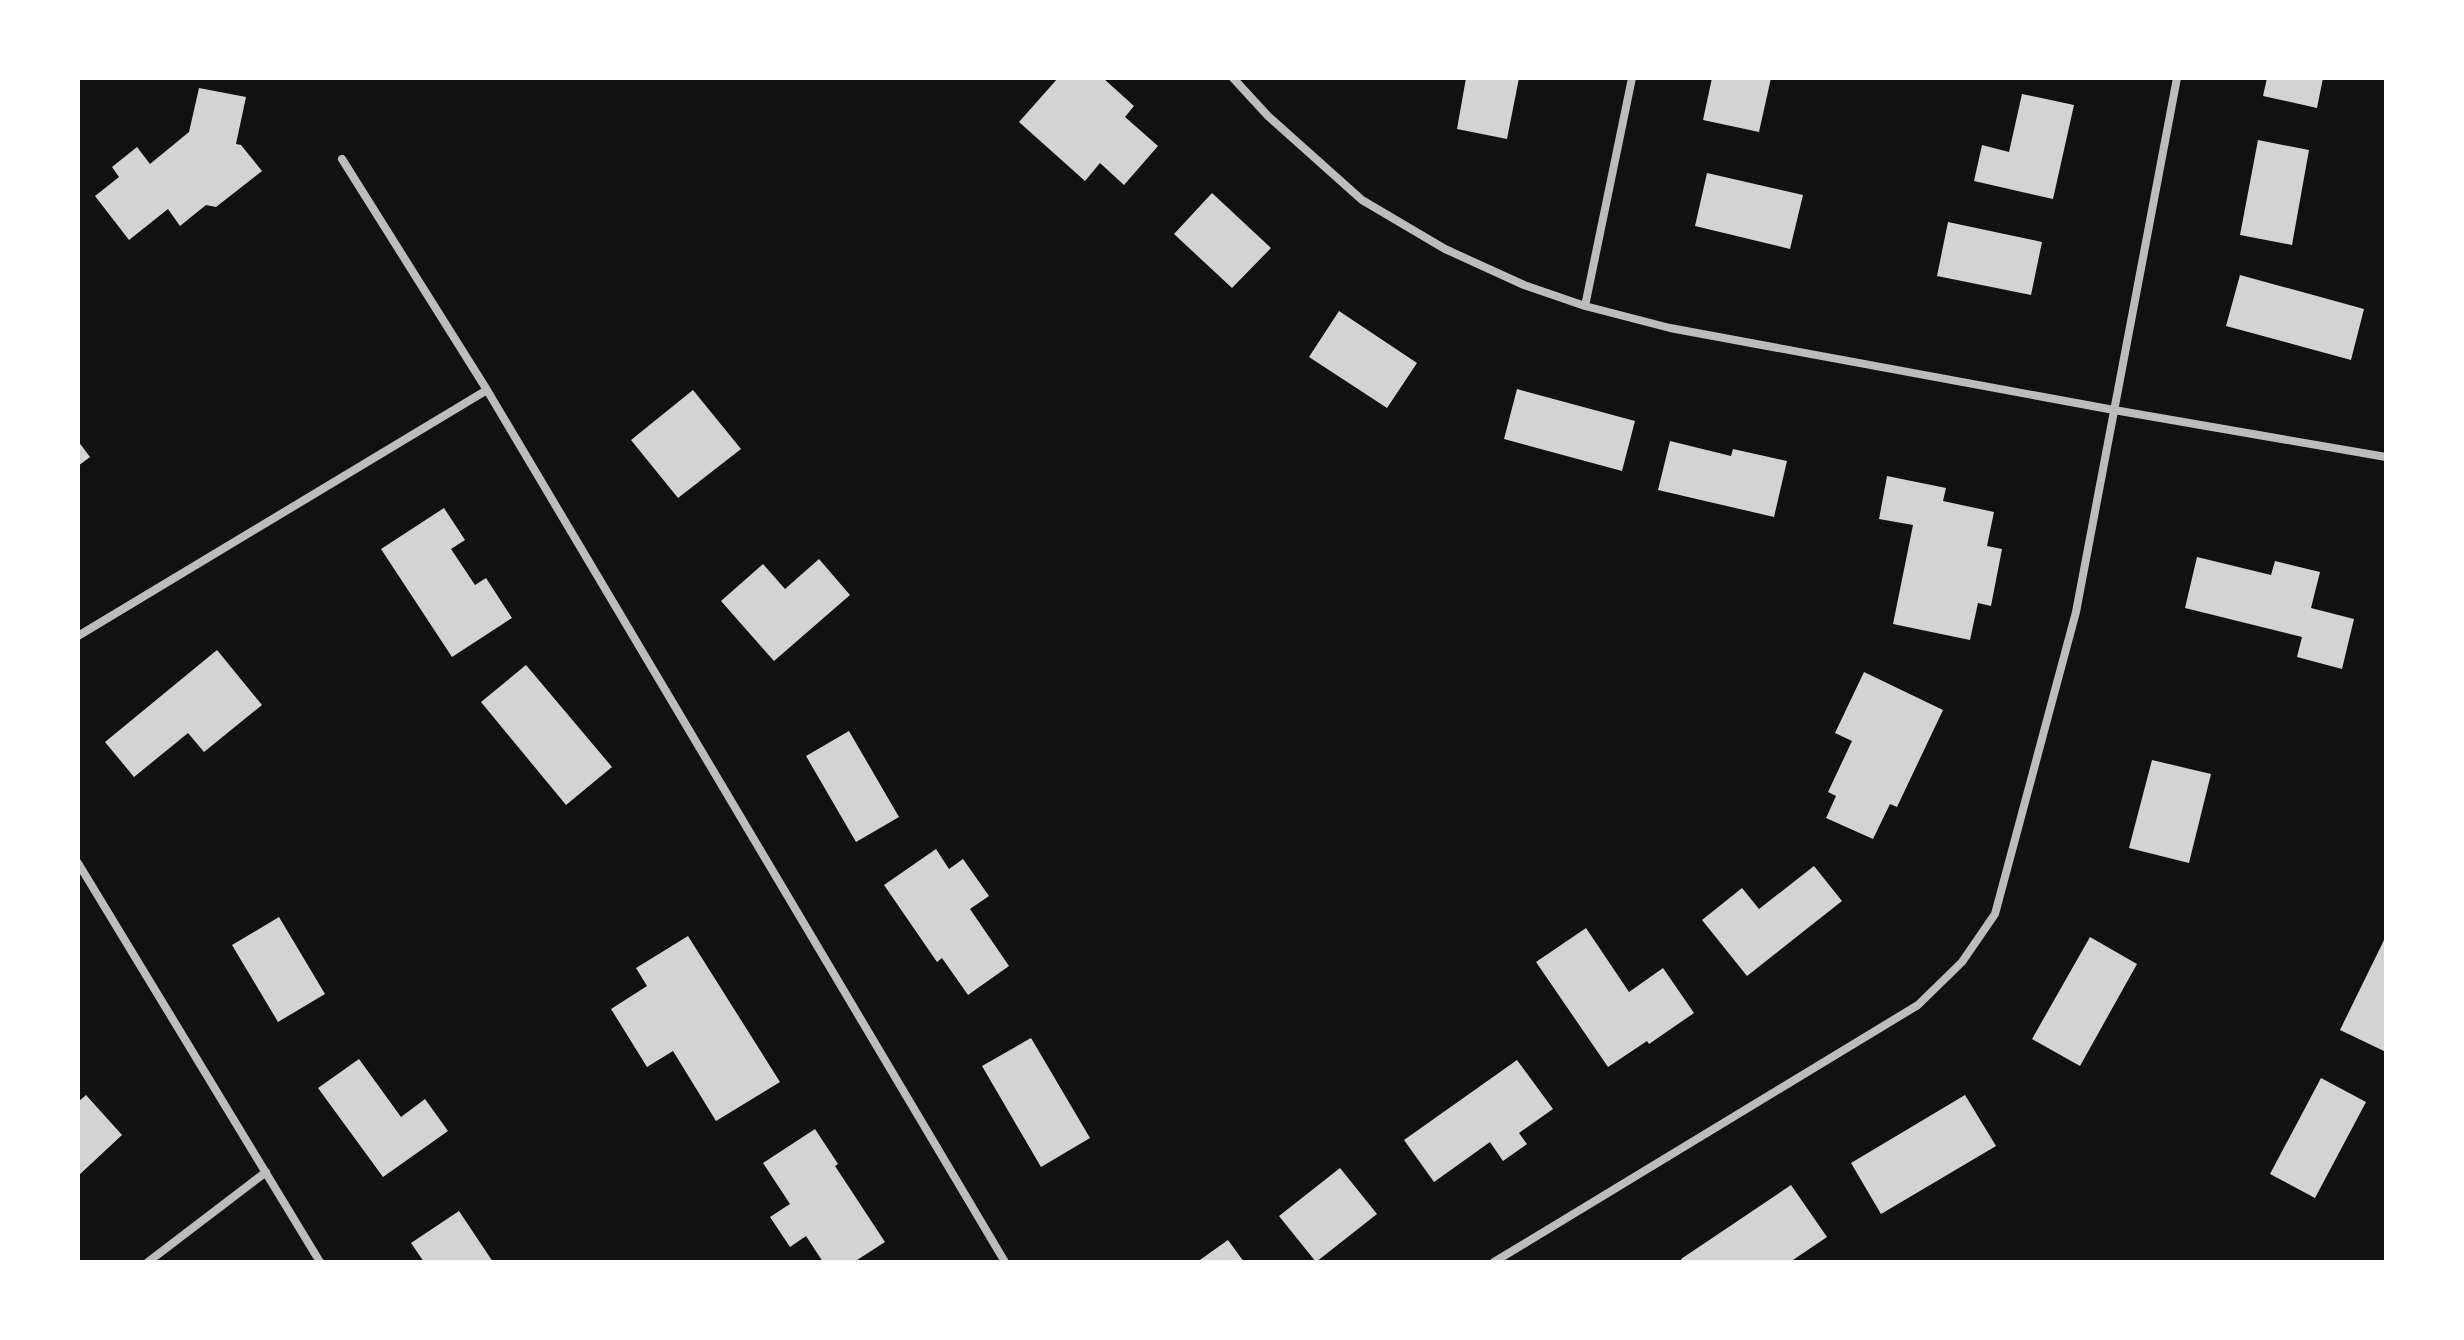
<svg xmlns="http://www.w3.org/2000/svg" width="2464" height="1340" font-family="'DejaVu Sans',sans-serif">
  <rect width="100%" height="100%" fill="#111"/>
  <path fill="#d3d3d3" d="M1058 78H1103L1134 106 1125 117 1158 146 1124 185 1100 163 1085 181 1019 122Z
    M1466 78H1519L1507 139 1457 129Z
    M1712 78H1771L1759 132 1703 120Z
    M2267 78H2323L2317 108 2263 96Z
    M199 88 246 97 236 144 241 145 262 171 216 207 206 205 180 226 168 209 129 240 95 196 119 177 112 167 137 147 150 164 189 132Z
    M2022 94 2074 105 2053 199 1974 181 1982 145 2009 152Z
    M2258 140 2309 150 2292 245 2240 235Z
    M1707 173 1803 195 1790 249 1695 226Z
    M1212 193 1271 248 1232 288 1174 234Z
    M1948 222 2042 242 2031 295 1937 276Z
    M2240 275 2364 309 2351 360 2226 326Z
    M1339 311 1417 363 1387 408 1309 357Z
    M1517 389 1635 421 1622 471 1504 439Z
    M693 390 741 449 678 498 631 440Z
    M78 441 90 457 78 466Z
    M1670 441 1731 456 1733 449 1787 461 1774 517 1658 490Z
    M1887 476 1946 488 1943 501 1994 512 1987 546 2002 549 1991 606 1978 603 1970 640 1893 624 1913 525 1879 519Z
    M444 508 465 540 451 549 475 585 486 578 512 618 452 657 381 549Z
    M2197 557 2271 575 2275 561 2320 572 2311 608 2354 619 2342 669 2297 657 2302 637 2185 608Z
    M819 559 850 595 774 661 721 601 763 564 785 589Z
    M217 650 262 705 204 752 188 733 134 777 105 742Z
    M526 665 612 767 566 805 481 702Z
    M1864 672 1943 710 1897 807 1890 804 1873 839 1826 818 1836 796 1828 792 1852 741 1835 733Z
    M849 731 899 817 856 842 806 756Z
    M2152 760 2211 774 2189 863 2129 848Z
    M936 849 949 869 963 859 989 896 970 909 1009 966 968 995 942 958 937 962 884 885Z
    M1814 866 1842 901 1747 976 1702 920 1742 888 1759 909Z
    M279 917 325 994 278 1022 232 945Z
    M1586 928 1629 992 1663 968 1694 1013 1649 1044 1647 1041 1608 1067 1536 962Z
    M688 936 780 1082 716 1121 673 1051 647 1067 611 1009 647 986 636 968Z
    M2386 936V1052L2340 1030Z
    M2090 937 2137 964 2080 1066 2032 1039Z
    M1031 1038 1090 1138 1041 1167 982 1066Z
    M359 1059 401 1117 425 1099 448 1131 383 1177 318 1088Z
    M1517 1060 1553 1109 1519 1133 1527 1144 1503 1161 1490 1142 1434 1182 1404 1140Z
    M2321 1078 2366 1102 2315 1198 2270 1174Z
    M86 1095 122 1135 78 1176V1102Z
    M1965 1095 1996 1146 1881 1214 1851 1163Z
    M815 1129 838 1164 835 1166 885 1242 854 1262H823L806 1236 790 1247 770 1217 790 1204 763 1163Z
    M1340 1168 1377 1214 1316 1262 1279 1216Z
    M1791 1185 1827 1237 1790 1262H1683L1681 1259Z
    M459 1211 493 1262H424L411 1243Z
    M1228 1240 1244 1262H1197Z"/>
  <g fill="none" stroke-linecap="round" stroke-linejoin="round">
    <path stroke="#bcbcbc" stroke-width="8" d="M1233 78 1268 116 1362 200 1445 249 1524 285 1585 306 1670 328 2114 410 2386 457
      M342 159 487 390 1005 1262
      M1585 306 1632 78
      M78 636 487 390
      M78 863 320 1262
      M148 1262 266 1172
      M1494 1262 1918 1005 1962 962 1995 914 2076 612 2177 78"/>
  </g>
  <rect width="2464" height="1340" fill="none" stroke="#ffffff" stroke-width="160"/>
</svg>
